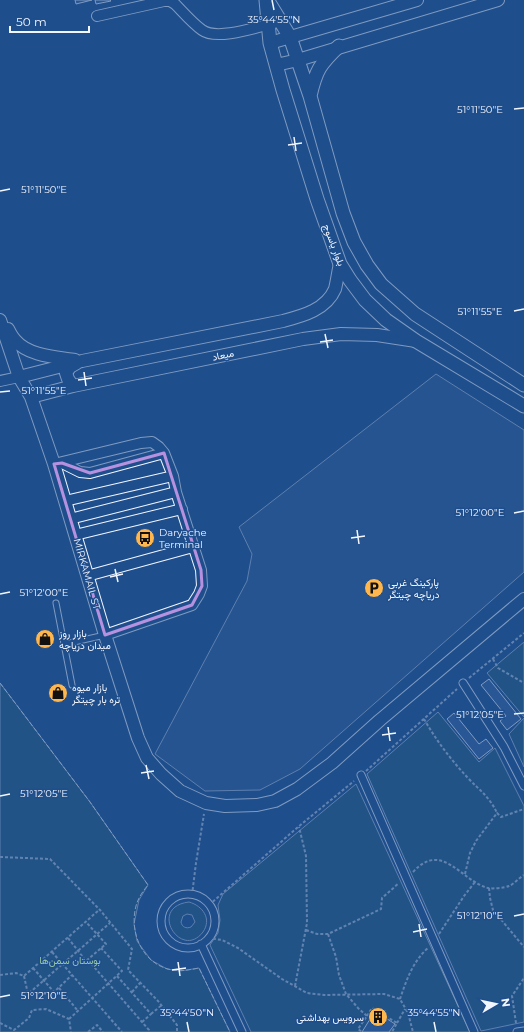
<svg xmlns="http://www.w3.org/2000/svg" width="524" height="1032" font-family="Montserrat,Vazirmatn,sans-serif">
  <rect width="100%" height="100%" fill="#1f4e8c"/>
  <path fill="#245a82" stroke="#a8bbd7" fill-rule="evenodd" d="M524 642V717L487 673Z
    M0 683 90 802 148 885 139 900 134 924 137 941 151 960 167 969 180 971 199 968 230 1032H0Z
    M438 712 479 762 495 748 524 806V1022L481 1031 367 774Z
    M524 718V767L509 734Z
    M356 784 470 1032H251L210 945 218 933 220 920 218 905 223 894Z
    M189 902C203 906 212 919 203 932 181 961 147 907 189 902ZM187 914 192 915 195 922 191 927C186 929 182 927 181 922L183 916Z"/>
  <path fill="#305b95" stroke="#a8bbd7" d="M436 374 524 430V572L300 769 260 790 205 791 155 754 247 581 252 554 239 527Z"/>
  <path fill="#3563a3" stroke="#f2f6ff" d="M75 0H92L76 4Z
    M95 0H110L111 1 96 4Z
    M489 679 521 719 507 730 500 721 506 716 481 685Z
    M454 713 479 744 486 739 493 748 479 759 447 719Z
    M375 1011 395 1024 389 1032H362Z"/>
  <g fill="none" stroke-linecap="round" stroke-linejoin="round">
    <g stroke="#f2f6ff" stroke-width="7">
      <path id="service" d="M56 603 72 685
        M65 644 105 635"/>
    </g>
    <g stroke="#f2f6ff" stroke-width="9">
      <path id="pedestrian" d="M463 683 504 747 524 786
        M361 775 474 1032
        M161 921a27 27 0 1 1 54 0a27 27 0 1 1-54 0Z
        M201 944 242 1032
        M517 1032 524 1031"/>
    </g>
    <g stroke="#f2f6ff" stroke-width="12">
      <path id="minor" d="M97 16 164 1H170L175 4C183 12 192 23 202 30 217 41 257 27 274 23
        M0 381 19 377
        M62 463 80 472 90 473 164 453
        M54 464 141 443 152 442 159 447 164 453 173 476 176 492 201 570 202 586 199 594 192 605 105 635
        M65 501 173 476
        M70 519 176 492
        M75 535 182 509
        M87 576 193 547"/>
    </g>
    <g stroke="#f2f6ff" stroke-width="14">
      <path id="tertiary" d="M270 43 417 0
        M276 65 298 60 498 0
        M0 320 19 377 31 397 54 464 105 635 138 738 147 758 161 774 180 791 206 803 225 806 257 805 275 801 297 789 332 763 380 720 524 599
        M8 329C10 333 12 337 15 340 28 356 56 357 75 360
        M19 377 82 361 283 321C302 316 326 310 335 289 337 281 338 272 340 264
        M73 386 68 379 66 373 70 367 77 363
        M31 397 73 386 303 339 341 334 377 335 416 341"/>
    </g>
    <g stroke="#f2f6ff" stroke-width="15">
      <path id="secondary" d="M266 0 270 43 283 90 317 199 340 264 350 280 365 300 386 320 416 341 524 406
        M268 1 290 37 310 96 343 213 354 242 367 265 381 284 415 314 524 385
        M310 96C316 70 320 64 339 46"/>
    </g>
    <path stroke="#b3c4dc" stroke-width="2" stroke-dasharray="3 2" stroke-linecap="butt" d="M493 659 498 668 524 683
      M469 678 524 633
      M424 719C436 740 451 760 468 778 480 791 489 796 497 813
      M366 771 457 689
      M0 857 50 859 100 910 132 949 128 970 158 1001 177 1025V1032
      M413 872C442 840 461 881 488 888 492 889 504 888 509 886 514 884 519 878 524 875
      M465 874 470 853 476 841 497 813 501 817 524 809
      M489 888 490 898 493 910 524 947
      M192 895 196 863 204 814
      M209 905 298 827 354 781
      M306 930 317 934H328L381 909 382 898 399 883
      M328 934 336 957 339 975 346 994 358 1008 367 1016 358 1029 362 1032
      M439 934 464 896 475 882
      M68 938 86 961 106 944 86 922
      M208 938 222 940 238 948 282 979 307 993 324 995 384 994 400 999 408 1013 413 1032
      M52 952 122 1032
      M88 960 149 1030V1032
      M33 968 54 992 72 975
      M0 975 16 973 24 976 99 910
      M24 976 28 994 110 923
      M117 976 151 1014 142 1022
      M295 986 307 923 306 856 299 827
      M59 988 78 1011
      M132 992 140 983
      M400 999C406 981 413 961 428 948
      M151 1014 162 1005
      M367 1016 372 1008 397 1023 392 1032
      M69 1019 122 971 101 948
      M0 1023 14 1030 29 1018 32 1010 46 1009 69 1019 71 1032
      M397 1023 405 1009
      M516 1023 512 996 524 978
      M88 1032 97 1025 103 1032"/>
    <use href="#service" stroke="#1f4e8c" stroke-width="5"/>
    <use href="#pedestrian" stroke="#1f4e8c" stroke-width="7"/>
    <use href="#minor" stroke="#1f4e8c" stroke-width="10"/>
    <use href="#tertiary" stroke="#1f4e8c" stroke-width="12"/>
    <use href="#secondary" stroke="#1f4e8c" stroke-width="13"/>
    <path stroke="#f2f6ff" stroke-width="1" stroke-dasharray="5 2" stroke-linecap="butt" d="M0 683 90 802 148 885C143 891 138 898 136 906 129 932 142 962 168 969 179 972 189 970 199 968L230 1032"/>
  </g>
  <path d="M0 0H524V1032H0ZM164 453 201 570 202 586 192 605 105 635 54 464 62 463 90 473Z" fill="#1f4e8c" fill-opacity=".55" fill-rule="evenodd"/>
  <path fill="none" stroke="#b691df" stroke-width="3" stroke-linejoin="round" d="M164 453 201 570 202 586 192 605 105 635 54 464 62 463 90 473Z"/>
  <path fill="none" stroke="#f2f6ff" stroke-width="1.5" d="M272 0 274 10M514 109 524 108M294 137 296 151M288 145 302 143M0 191 10 189M514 311 524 309M325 334 328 348M320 342 333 340M84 372 86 386M78 380 92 378M0 392 10 391M514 513 524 511M357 530 359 544M351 538 365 536M115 569 118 582M110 577 123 574M0 594 10 592M514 714 524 713M388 727 390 741M382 735 396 733M146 765 149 779M141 773 154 771M0 796 10 794M514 916 524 914M419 924 421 937M413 932 427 929M178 962 180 976M172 970 186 968M0 997 10 995M187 1022 189 1032M434 1022 436 1032"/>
  <defs>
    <g id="bus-disc" transform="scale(1)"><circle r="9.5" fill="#ffb74d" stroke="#1f4e8c"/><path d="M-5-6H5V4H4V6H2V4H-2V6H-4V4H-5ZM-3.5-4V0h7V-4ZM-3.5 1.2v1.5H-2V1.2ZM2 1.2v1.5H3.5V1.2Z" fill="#111"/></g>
    <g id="parking-disc" transform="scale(1)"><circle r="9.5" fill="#ffb74d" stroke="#1f4e8c"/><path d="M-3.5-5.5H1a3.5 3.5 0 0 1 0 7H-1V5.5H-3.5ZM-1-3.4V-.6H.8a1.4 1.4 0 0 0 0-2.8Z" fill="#111"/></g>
    <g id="shop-disc" transform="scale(1)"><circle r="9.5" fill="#ffb74d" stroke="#1f4e8c"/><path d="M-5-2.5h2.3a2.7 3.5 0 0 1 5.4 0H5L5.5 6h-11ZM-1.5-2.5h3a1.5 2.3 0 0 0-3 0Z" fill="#111"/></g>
    <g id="building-disc" transform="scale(1)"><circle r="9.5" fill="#ffb74d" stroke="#1f4e8c"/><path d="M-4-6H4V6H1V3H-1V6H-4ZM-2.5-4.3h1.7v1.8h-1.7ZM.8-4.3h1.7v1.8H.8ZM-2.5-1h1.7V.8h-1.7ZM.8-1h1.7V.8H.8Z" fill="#111"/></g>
  </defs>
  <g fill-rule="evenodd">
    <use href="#bus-disc" x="145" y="538"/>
    <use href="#parking-disc" x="374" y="588"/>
    <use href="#shop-disc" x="45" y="639"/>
    <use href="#shop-disc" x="58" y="693"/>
    <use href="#building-disc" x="378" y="1017"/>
  </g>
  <g text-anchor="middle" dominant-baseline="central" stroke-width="3" stroke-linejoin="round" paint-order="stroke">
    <g font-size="10" fill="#f2f6ff" stroke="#1f4e8c">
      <text transform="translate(334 245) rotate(69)">بلوار یاسوج</text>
      <text transform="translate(223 355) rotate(-12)">میعاد</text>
      <text transform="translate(87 574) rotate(74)">MIRKAMAIL ST</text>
    </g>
    <g font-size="10" fill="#f2f6ff" stroke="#1f4e8c" text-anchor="start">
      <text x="159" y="532">Daryache<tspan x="159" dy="12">Terminal</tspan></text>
      <text x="388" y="582">پارکینگ غربی<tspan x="388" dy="12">دریاچه چیتگر</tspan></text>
      <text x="59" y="633">بازار روز<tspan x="59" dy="12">میدان دریاچه</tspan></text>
      <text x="72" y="687">بازار میوه<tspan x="72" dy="12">تره بار چیتگر</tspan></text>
      <text x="364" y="1017" text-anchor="end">سرویس بهداشتی</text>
    </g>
    <g font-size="10" fill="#97c8a6" stroke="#1f4e8c">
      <text x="70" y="960">بوستان سمن‌ها</text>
    </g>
  </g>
  <g font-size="10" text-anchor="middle" fill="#f2f6ff" stroke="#1f4e8c" stroke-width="3" stroke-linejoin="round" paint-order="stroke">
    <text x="274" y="23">35°44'55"N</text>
    <text x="480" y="113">51°11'50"E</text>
    <text x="44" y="193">51°11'50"E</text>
    <text x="480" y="315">51°11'55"E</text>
    <text x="44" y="394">51°11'55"E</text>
    <text x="480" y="516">51°12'00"E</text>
    <text x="44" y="596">51°12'00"E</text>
    <text x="480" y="718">51°12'05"E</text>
    <text x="44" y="797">51°12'05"E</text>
    <text x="480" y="919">51°12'10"E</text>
    <text x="44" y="999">51°12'10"E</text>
    <text x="187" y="1016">35°44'50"N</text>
    <text x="434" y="1016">35°44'55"N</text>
  </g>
  <g transform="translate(496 1004) rotate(81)" stroke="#1f4e8c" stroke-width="3" paint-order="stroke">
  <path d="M0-3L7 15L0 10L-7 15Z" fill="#f2f6ff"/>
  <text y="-6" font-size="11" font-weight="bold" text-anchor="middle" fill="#f2f6ff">N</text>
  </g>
  <path d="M10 26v6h79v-6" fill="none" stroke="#f2f6ff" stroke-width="2"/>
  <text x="16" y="26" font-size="12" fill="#f2f6ff" stroke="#1f4e8c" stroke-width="3" paint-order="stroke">50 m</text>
</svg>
